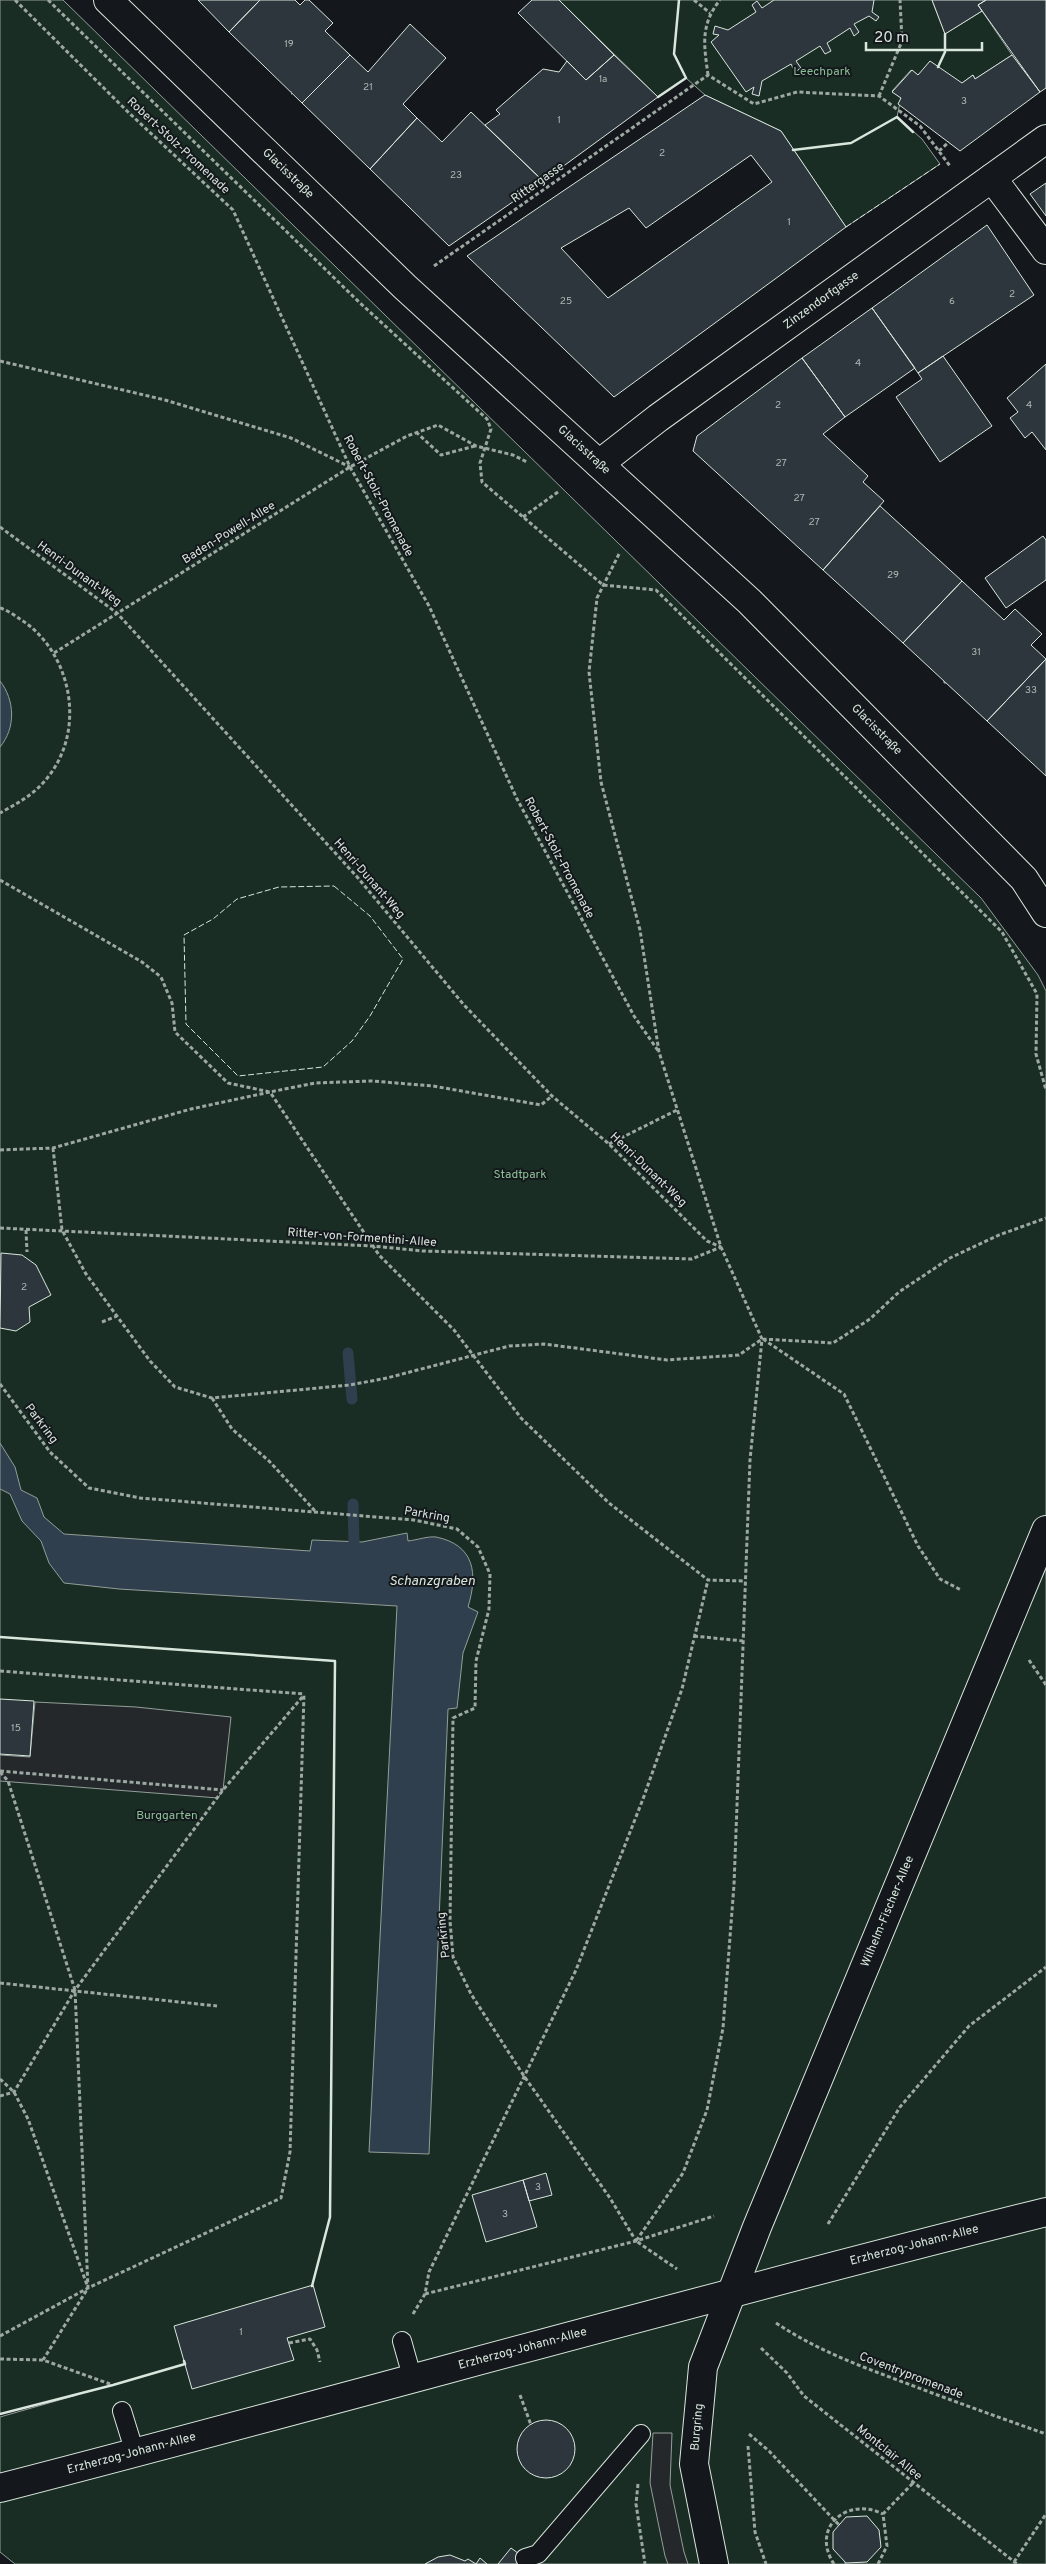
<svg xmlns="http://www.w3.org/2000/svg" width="1046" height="2564" font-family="Overpass,sans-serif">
  <rect width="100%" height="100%" fill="#14181c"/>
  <path fill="#1a2d24" stroke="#939e99" d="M0 0H63L981 898 1038 975 1046 991V2564H15L0 2552V2417L77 2395 0 2414Z
    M559 0H932L945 34 982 11 1012 55 975 79 973 75 962 83 918 75 911 70 892 91 901 98 897 117 922 139 940 164 846 227 781 131 705 95 686 78 658 97Z"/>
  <path fill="#24282b" stroke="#939e99" d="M35 1702 136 1707 231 1717 223 1790 218 1798 0 1781V1755L30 1757Z
    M653 2433H672L670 2485 684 2552 688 2564H668L665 2556 650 2483Z"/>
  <path fill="#2f3f4d" stroke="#939e99" d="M0 681C15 700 16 728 0 747Z
    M0 1443 15 1467 21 1490 37 1498 44 1517 64 1534 310 1551 312 1540 362 1542 407 1533 408 1541C417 1540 428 1536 436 1537 475 1545 478 1574 468 1607L478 1612 463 1653 457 1708 448 1709 429 2154 369 2152 397 1606 119 1589 64 1583 49 1563 41 1541 22 1521 10 1494 0 1489Z"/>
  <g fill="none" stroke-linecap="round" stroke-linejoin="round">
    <path stroke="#2f3f4d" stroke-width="11" d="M348 1353 352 1399
      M353 1504 354 1542"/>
  </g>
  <path fill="#2c363c" stroke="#d8e6dc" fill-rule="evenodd" d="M198 0H260L229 32Z
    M260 0H295L300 5 305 0H309L333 23 325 31 350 55 302 103 229 32Z
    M532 0H559L614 55 586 80 518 13Z
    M774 0H874L872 12 879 17 876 21 869 16 854 24 859 32 854 36 850 28 827 43 831 51 825 54 820 46 796 61 801 68 795 72 791 64 762 81 759 96 752 94 754 87 746 92 711 42 719 35 713 34 715 26 728 30 756 12 752 5 757 1 762 8Z
    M932 0H986L978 5 982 11 945 34Z
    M986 0H1046V88L1040 92 978 5Z
    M410 24 446 58 403 104 417 118 370 169 302 103 350 55 368 72Z
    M614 55 658 97 543 181 485 125 500 114 496 110 543 69 559 72 567 61 586 80Z
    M1012 55 1040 92 960 151 898 104 901 98 892 92 912 70 918 75 930 61 962 83 973 75 975 79Z
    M705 95 781 131 846 227 614 397 467 256ZM751 155 772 182 608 298 561 248 629 208 646 228Z
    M471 112 543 181 449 246 370 169 417 118 442 142Z
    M1046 183V216L1030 194Z
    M987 225 1034 295 918 373 872 308Z
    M872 308 915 368 845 417 802 358Z
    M943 356 992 426 940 462 896 397 922 379 918 373Z
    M802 358 845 417 823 434 868 476 863 482 884 501 823 570 693 451 697 436Z
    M1046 364V450L1032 432 1025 438 1010 418 1018 412 1007 398Z
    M880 506 962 581 903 643 823 570Z
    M1043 536 1046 540V580L1006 608 985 578Z
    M962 581 1004 620 1015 609 1042 634 1031 645 1046 659 987 721 903 643Z
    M1046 659V776L987 721Z
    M1 1253 22 1255 36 1265 51 1295 29 1307 30 1322 16 1331 0 1328Z
    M0 1699 34 1701 30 1756 0 1754Z
    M546 2173 552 2195 529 2201 523 2180Z
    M523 2180 537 2227 486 2242 472 2195Z
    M313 2285 325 2327 287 2338 294 2360 192 2389 174 2326Z
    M517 2449a29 29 0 1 1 58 0a29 29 0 1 1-58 0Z
    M867 2516 879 2530 881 2547 867 2562 846 2563 833 2549V2532L846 2517Z
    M511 2548 533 2564H498Z
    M450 2555 465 2561 468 2559 476 2564 480 2558 487 2564H425L438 2557Z"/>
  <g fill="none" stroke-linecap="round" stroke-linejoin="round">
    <g stroke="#d8e6dc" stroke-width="20">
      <path id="service" d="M402 2341 413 2380
        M122 2411 135 2453
        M525 2558 538 2554 641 2434"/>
    </g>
    <g stroke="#d8e6dc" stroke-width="30">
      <g id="minor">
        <path d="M992 178 1046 250"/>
        <path id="s1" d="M599 464 658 418 1046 139"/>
        <path id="s2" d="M0 2488C349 2398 696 2299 1046 2212"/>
      </g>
    </g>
    <g stroke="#d8e6dc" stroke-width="30">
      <g id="primary">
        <path id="s3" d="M108 0 405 287 749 601 1024 879 1046 913"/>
        <path id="s4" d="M714 2564 694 2464 703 2367 757 2227 1046 1530"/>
      </g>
    </g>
    <path stroke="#9da8a2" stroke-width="3" stroke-dasharray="4 2.5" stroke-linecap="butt" d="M15 0 127 111 233 210 350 467 429 606 517 799 634 1016 659 1052
      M48 0 359 302 487 419 491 429 480 463 482 482 603 585 656 590 1002 932 1037 994 1036 1054 1046 1090
      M694 0 710 13
      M708 75C704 45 700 25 720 0
      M291 93H292
      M879 96 902 41 900 0
      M939 151 949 142
      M434 266 708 75 754 104 797 92 879 96 920 126 950 166
      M0 361 165 400 291 438 350 467
      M416 432 441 455 475 446
      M523 517 558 492
      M0 527 117 613 358 878 464 1005 552 1096 609 1144 707 1241 721 1247
      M619 554 597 598 589 672 601 782 640 930 659 1052 721 1247 762 1339 750 1460 734 1885 723 2028 707 2110 683 2173 636 2241 677 2269
      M0 608C7 610 14 615 20 619 71 651 87 728 48 777 35 794 18 803 0 813
      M54 653 350 467 407 436 438 425 476 446 513 455 527 462
      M944 683 945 682
      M0 880 142 962 161 977 172 1003 175 1032 228 1083 270 1092 315 1083 372 1081 433 1086 541 1105 552 1096
      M609 1144 677 1110
      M53 1148 62 1230 86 1274 150 1361 175 1387 212 1398 350 1385 387 1378 509 1346 544 1344 667 1360 739 1355 762 1339 833 1343 870 1319 899 1292 950 1258 999 1235 1046 1218
      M0 1150 53 1148 191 1109 270 1092 379 1255 454 1330 521 1418 609 1503 708 1580 745 1581
      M0 1228 372 1246 423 1251 692 1259 721 1247
      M26 1230 27 1252
      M102 1322 117 1316
      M763 1339 844 1394 918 1546 940 1579 961 1590
      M0 1384 50 1452 89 1488 140 1498 414 1520 457 1529 478 1547 490 1574 489 1609 476 1661 475 1708 453 1718 450 1921 453 1957 471 1994 524 2076 610 2198 636 2241
      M212 1398 232 1429 269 1461 315 1511
      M694 1636 743 1641
      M1029 1660 1046 1685
      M0 1671 304 1694
      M0 1771 223 1790
      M0 1772 8 1781 75 1990 88 2288 43 2360
      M0 1983 217 2006
      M0 2079 14 2092 28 2119 87 2285
      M0 2096 14 2092 75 1990 223 1790 304 1695
      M828 2224 900 2107 969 2026 1046 1967
      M425 2294 636 2241 714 2216
      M413 2314 425 2294 429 2272 576 1970 643 1799 682 1689 708 1580
      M776 2323C817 2350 857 2365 903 2382 950 2400 998 2417 1046 2434
      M0 2336 88 2288 281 2198 290 2152 304 1694
      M289 2343 310 2339 317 2350 320 2362
      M761 2348 787 2373 804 2396 1017 2564
      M0 2359 43 2360 110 2384
      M520 2395 531 2425
      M749 2434 769 2451 839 2525
      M748 2446 755 2532 766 2564
      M638 2484 636 2504 645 2564
      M1014 2562 1046 2514
      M834 2564C810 2528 847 2496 883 2514
      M845 2564 846 2563
      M878 2564 887 2546 883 2514 913 2483"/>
    <use href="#service" stroke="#14181c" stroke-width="18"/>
    <use href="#minor" stroke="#14181c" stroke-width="28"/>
    <use href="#primary" stroke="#14181c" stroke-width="28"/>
    <path stroke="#d8e6dc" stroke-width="1" stroke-dasharray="6 2.5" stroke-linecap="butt" d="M846 227 940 164
      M334 886 370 916 403 959 370 1016 352 1041 323 1067 238 1076 186 1024 184 935 213 919 237 899 279 887Z
      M0 1637 335 1661 330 2217 312 2286
      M0 2414 113 2385 185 2364 184 2361"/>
    <path stroke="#d8e6dc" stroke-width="2.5" d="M938 67 945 52V34
      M658 97 686 78 674 54 679 0
      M793 150 851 143 897 117 913 132
      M0 1637 335 1661 330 2217 312 2286
      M0 2414 113 2385 185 2364 184 2361"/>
  </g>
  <g text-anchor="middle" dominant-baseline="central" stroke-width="4" stroke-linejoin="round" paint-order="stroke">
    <g font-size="10" fill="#adbab4">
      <text x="289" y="44">19</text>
      <text x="603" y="79">1a</text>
      <text x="368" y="87">21</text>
      <text x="964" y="101">3</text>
      <text x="559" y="120">1</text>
      <text x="662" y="153">2</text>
      <text x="456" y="175">23</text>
      <text x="789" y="222">1</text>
      <text x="1012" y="294">2</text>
      <text x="566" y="301">25</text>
      <text x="952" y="301">6</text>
      <text x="858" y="363">4</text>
      <text x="778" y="405">2</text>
      <text x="1029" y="405">4</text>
      <text x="781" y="463">27</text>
      <text x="799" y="498">27</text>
      <text x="814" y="522">27</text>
      <text x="893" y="575">29</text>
      <text x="976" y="652">31</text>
      <text x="1031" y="690">33</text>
      <text x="24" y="1287">2</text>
      <text x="16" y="1728">15</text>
      <text x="538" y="2187">3</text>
      <text x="505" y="2214">3</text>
      <text x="241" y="2332">1</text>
    </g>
    <g font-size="12" fill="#8ac095" stroke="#14181c">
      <text x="822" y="72">Leechpark</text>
      <text x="520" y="1175">Stadtpark</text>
      <text x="167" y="1816">Burggarten</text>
    </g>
    <g font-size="12" fill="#d8e6dc" stroke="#14181c">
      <text transform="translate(178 146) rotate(43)">Robert-Stolz-Promenade</text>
      <text stroke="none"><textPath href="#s3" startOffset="250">Glacisstraße</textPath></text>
      <text transform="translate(538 183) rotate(-35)">Rittergasse</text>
      <text stroke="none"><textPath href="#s1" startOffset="276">Zinzendorfgasse</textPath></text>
      <text stroke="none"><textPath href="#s3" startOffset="655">Glacisstraße</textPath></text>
      <text transform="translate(378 496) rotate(62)">Robert-Stolz-Promenade</text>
      <text transform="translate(229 533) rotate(-32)">Baden-Powell-Allee</text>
      <text transform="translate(79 574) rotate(36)">Henri-Dunant-Weg</text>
      <text stroke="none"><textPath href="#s3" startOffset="1060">Glacisstraße</textPath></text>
      <text transform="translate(559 858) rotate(62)">Robert-Stolz-Promenade</text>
      <text transform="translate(369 879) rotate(49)">Henri-Dunant-Weg</text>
      <text transform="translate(648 1170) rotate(44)">Henri-Dunant-Weg</text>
      <text transform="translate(362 1238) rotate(4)">Ritter-von-Formentini-Allee</text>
      <text transform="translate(41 1424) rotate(53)">Parkring</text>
      <text transform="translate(427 1515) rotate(10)">Parkring</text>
      <text stroke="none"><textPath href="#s4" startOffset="691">Wilhelm-Fischer-Allee</textPath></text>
      <text transform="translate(444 1935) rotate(-96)">Parkring</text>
      <text stroke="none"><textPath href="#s2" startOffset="946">Erzherzog-Johann-Allee</textPath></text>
      <text stroke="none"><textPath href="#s2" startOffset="541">Erzherzog-Johann-Allee</textPath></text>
      <text transform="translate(911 2376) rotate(21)">Coventrypromenade</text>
      <text stroke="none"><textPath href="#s4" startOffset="139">Burgring</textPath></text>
      <text transform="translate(889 2453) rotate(39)">Montclair Allee</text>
      <text stroke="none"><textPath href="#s2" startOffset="136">Erzherzog-Johann-Allee</textPath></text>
    </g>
    <g font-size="14" font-style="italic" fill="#d8e6dc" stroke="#14181c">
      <text x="432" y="1581">Schanzgraben</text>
    </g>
  </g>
  <path d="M866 42v8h116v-8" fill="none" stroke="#d8e6dc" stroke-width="2.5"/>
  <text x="874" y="42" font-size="15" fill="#d8e6dc" stroke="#14181c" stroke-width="4" paint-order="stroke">20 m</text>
</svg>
